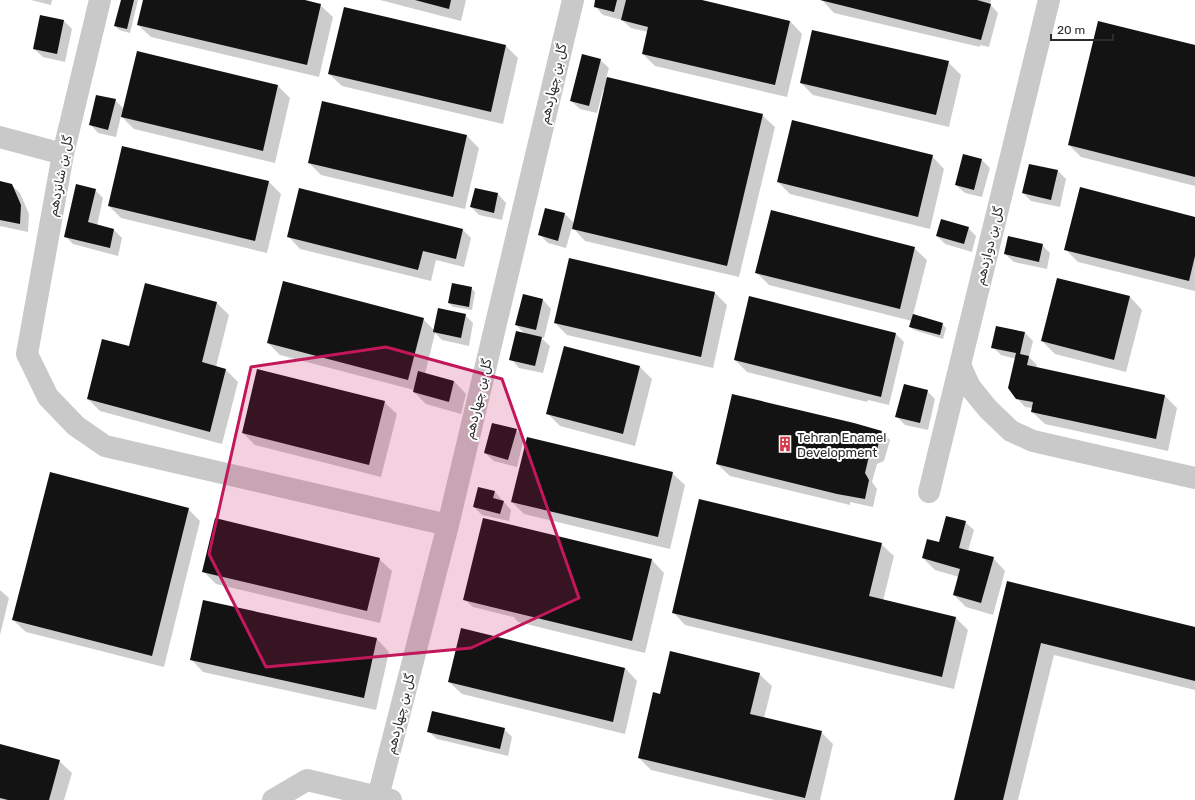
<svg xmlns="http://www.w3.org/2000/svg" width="1195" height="800" font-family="Rubik,'Noto Sans Arabic',sans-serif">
  <rect width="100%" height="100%" fill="#fff"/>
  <path fill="#0003" d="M31 0H52L51 5Z
    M122 0H138L130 33 119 30 115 26Z
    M144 0H301L320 5 333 17 319 77 151 37 138 25Z
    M380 0H466L461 21Z
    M596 0H698L790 21 802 34 787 97 655 66 643 54 648 32 631 28 622 20 603 15 595 6Z
    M822 0H991L990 4 998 13 989 47 980 45V47L834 13Z
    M345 8 506 46 518 58 503 124 342 86 329 74Z
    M41 16 64 21 72 29 65 62 43 57 34 49Z
    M1195 46V186L1081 157 1069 145Z
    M138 52 278 86 290 98 275 163 134 129 121 116 116 137 98 133 90 124 115 100 124 109Z
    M600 60 609 68 606 78 762 115 775 127 739 277 585 241 572 227 566 248 548 243 540 235 565 214 574 223 605 90H603L597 113 580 109 571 101Z
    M948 62 961 75 949 127 813 95 801 83Z
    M323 102 467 136 479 148 465 209 321 175 309 163Z
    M932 156 944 169 930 229 790 194 778 182Z
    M982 160 990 168 982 197 965 193 956 185Z
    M1058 171 1066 179 1060 207 1031 201 1023 193Z
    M0 182 11 185 20 193 29 214 28 232 0 226Z
    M269 182 281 194 267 253 121 218 109 206Z
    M475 189 498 194 506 203 502 220 479 215 471 207Z
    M95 190 103 198 97 226 114 230 122 238 118 256 73 244 65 236Z
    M1195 218V291L1078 262 1066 250Z
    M968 228 976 236 972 252 945 244 937 236Z
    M463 230 471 238 464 267 436 260 431 281 300 249 288 236Z
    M1042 245 1050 253 1047 269 1014 262 1005 254Z
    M914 248 927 260 913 315 942 324 946 328 943 339 914 330 910 327 912 321 769 285 756 272Z
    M570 260 715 293 727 305 713 368 567 335 555 323Z
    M1058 279 1130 297 1142 310 1126 372 1055 354 1042 341Z
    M471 288 475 292 472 310 453 307 449 303Z
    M524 296 543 300 551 309 544 338 540 337 550 346 543 373 519 368 511 359 526 335 516 325Z
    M217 303 229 315 216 367 226 370 238 382 222 444 100 411 88 399 130 347Z
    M465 315 473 323 469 346 442 340 435 333 425 374 454 381 466 394 461 414 426 404 414 392V390L280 355 268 343 423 319 434 330Z
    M1025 333 1033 341 1029 357 1037 365 1036 368 1165 396 1177 408 1168 451 1045 424 1032 412 1033 408 1025 407 1017 398 1016 359 1001 355 993 347Z
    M896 334 904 342 889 405 868 400 867 402 747 372 735 360Z
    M639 366 652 379 635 446 560 426 548 414Z
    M927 391 935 399 928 430 905 425 896 416Z
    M384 402 397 414 381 477 255 445 243 433Z
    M516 430 524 438 517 467 494 461 485 453Z
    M882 432 890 440 884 461 877 464 872 482 877 489 873 507 850 502V505L730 476 717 464Z
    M672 473 685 485 670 549 524 514 512 502Z
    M495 492 511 510 509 521 482 515 474 507Z
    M188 509 200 521 164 667 26 632 13 620Z
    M484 519 652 560 664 573 645 653 518 622 513 616V617L473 607 464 599Z
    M965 522 974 530 968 551 993 558 1005 571 993 615 966 607 954 595 959 577 935 570 923 558Z
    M881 544 894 556 883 601 956 618 968 630 954 689 685 625 673 612Z
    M379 559 392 571 380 623 216 584 203 571Z
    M1008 582 1195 628V690L1054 655 1018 800H955Z
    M0 590 9 598 0 635Z
    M462 629 625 668 637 681 625 734 462 694 449 682Z
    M377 639 389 652 376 710 203 672 191 659Z
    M759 674 772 686 764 718 821 732 833 744 820 800H775L651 770 639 758 661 695Z
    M504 729 512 737 508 756 437 739 428 731Z
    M0 745 59 761 72 773 64 800H0Z"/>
  <path fill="#131313" d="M121 0H134L127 29 114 26Z
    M143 0H305L321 4 307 65 137 25Z
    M415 0H451L449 9Z
    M595 0H617L614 12 594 7Z
    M626 0H702L790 21 775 85 642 54 648 27 621 20Z
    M820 0H977L991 4 981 40Z
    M344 7 506 45 491 112 328 74Z
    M40 15 64 20 57 54 33 49Z
    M1098 21 1195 45V177L1068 145Z
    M812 30 949 61 936 115 800 83Z
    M137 51 278 85 263 151 121 117Z
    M582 54 601 59 589 106 570 101Z
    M607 77 763 114 727 266 572 229Z
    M96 95 116 99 108 130 89 125Z
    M322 101 467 135 453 197 308 163Z
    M792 120 933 155 918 217 777 182Z
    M122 146 269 181 255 241 108 206Z
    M963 154 982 159 974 190 955 185Z
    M1029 164 1058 170 1051 200 1022 193Z
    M0 181 12 184 21 205 20 224 0 220Z
    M76 184 96 189 88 222 114 229 110 248 64 237Z
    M1080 187 1195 217V256L1189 281 1064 250Z
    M299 188 463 229 456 259 423 251 418 270 287 237Z
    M475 188 498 193 494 213 470 207Z
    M545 208 565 213 558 241 538 235Z
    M771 210 915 247 900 309 755 273Z
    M941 219 969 227 964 244 936 236Z
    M1008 236 1043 244 1039 262 1004 254Z
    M569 258 715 292 701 357 554 323Z
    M1057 278 1130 296 1114 360 1041 341Z
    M283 281 424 318 408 380 267 343Z
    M145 283 217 302 202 362 226 369 210 432 87 399 102 339 129 346Z
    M452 283 472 287 469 307 448 303Z
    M523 294 543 299 536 330 515 325Z
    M749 296 896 333 881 397 734 360Z
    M438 308 466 314 461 338 433 332Z
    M913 314 943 323 940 335 909 327Z
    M996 326 1025 332 1020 354 1029 356 1027 365 1165 395 1156 439 1031 412 1033 402 1016 399 1008 388 1016 353 991 348Z
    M516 331 542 337 535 366 509 360Z
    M564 346 640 366 623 434 546 414Z
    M257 369 385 401 369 465 242 433Z
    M418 371 454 381 449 402 413 392Z
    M904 384 928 390 920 423 895 417Z
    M732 394 854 423 882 431 876 453 869 456 865 473 869 480 865 499 837 494 716 464Z
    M492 423 517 429 508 460 484 453Z
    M527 437 673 472 658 537 511 502Z
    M50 472 189 508 152 656 12 620Z
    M478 487 495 491 493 498 504 501 500 514 473 507Z
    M699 499 882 543 869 596 956 617 942 677 672 613Z
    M946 516 966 521 959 548 994 557 981 603 953 595 960 569 922 558 927 539 939 542Z
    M215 518 380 558 367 611 202 572Z
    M483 518 652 559 632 641 463 600Z
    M1007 581 1195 627V681L1041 643 1003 800H954Z
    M203 600 377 638 364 698 190 660Z
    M461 628 625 668 613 722 448 682Z
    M670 651 760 673 750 714 822 731 805 798 638 758 653 692 660 694Z
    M432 711 505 728 500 749 427 732Z
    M0 744 60 760 49 800H8L0 798Z"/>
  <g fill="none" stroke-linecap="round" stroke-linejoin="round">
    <path stroke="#c9c9c9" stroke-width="22" d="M100 0 63 154 27 354 48 397 76 426 105 446 448 525
      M0 137 63 154
      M960 365 970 387 988 409 1011 431 1033 441 1195 478
      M929 492 1049 0
      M378 797 448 525 573 0
      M273 800 307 780 391 800"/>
  </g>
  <path fill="#c2185b" fill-opacity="0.2" stroke="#c2185b" stroke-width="3" stroke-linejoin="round" d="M386 347 502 379 579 598 471 648 266 667 209 554 251 367Z"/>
  <defs>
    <g id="building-bare" transform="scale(1.2)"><path d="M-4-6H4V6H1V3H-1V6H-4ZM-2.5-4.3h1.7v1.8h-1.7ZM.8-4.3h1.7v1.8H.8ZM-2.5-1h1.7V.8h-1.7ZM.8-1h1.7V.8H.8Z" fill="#d73948" stroke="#fff" stroke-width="2.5" paint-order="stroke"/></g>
  </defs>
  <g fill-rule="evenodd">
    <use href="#building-bare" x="785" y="444"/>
  </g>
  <g text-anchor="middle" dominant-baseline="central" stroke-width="4" stroke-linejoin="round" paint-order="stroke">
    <g font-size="13" fill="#2c2c2c" stroke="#fff">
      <text transform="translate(553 84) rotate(-77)">گل بن چهاردهم</text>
      <text transform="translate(60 176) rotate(-79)">گل بن شانزدهم</text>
      <text transform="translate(989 246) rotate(-76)">گل بن دوازدهم</text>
      <text transform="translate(478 399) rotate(-77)">گل بن چهاردهم</text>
      <text transform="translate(400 714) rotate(-76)">گل بن چهاردهم</text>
    </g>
    <g font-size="13" fill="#2c2c2c" stroke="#fff" text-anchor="start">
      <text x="797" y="437">Tehran Enamel<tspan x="797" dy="15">Development</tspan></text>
    </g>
  </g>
  <path d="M1051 34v6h62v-6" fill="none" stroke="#2c2c2c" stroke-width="2"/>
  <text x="1057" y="34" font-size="12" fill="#2c2c2c" stroke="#ffffff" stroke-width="3" paint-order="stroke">20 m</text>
</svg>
